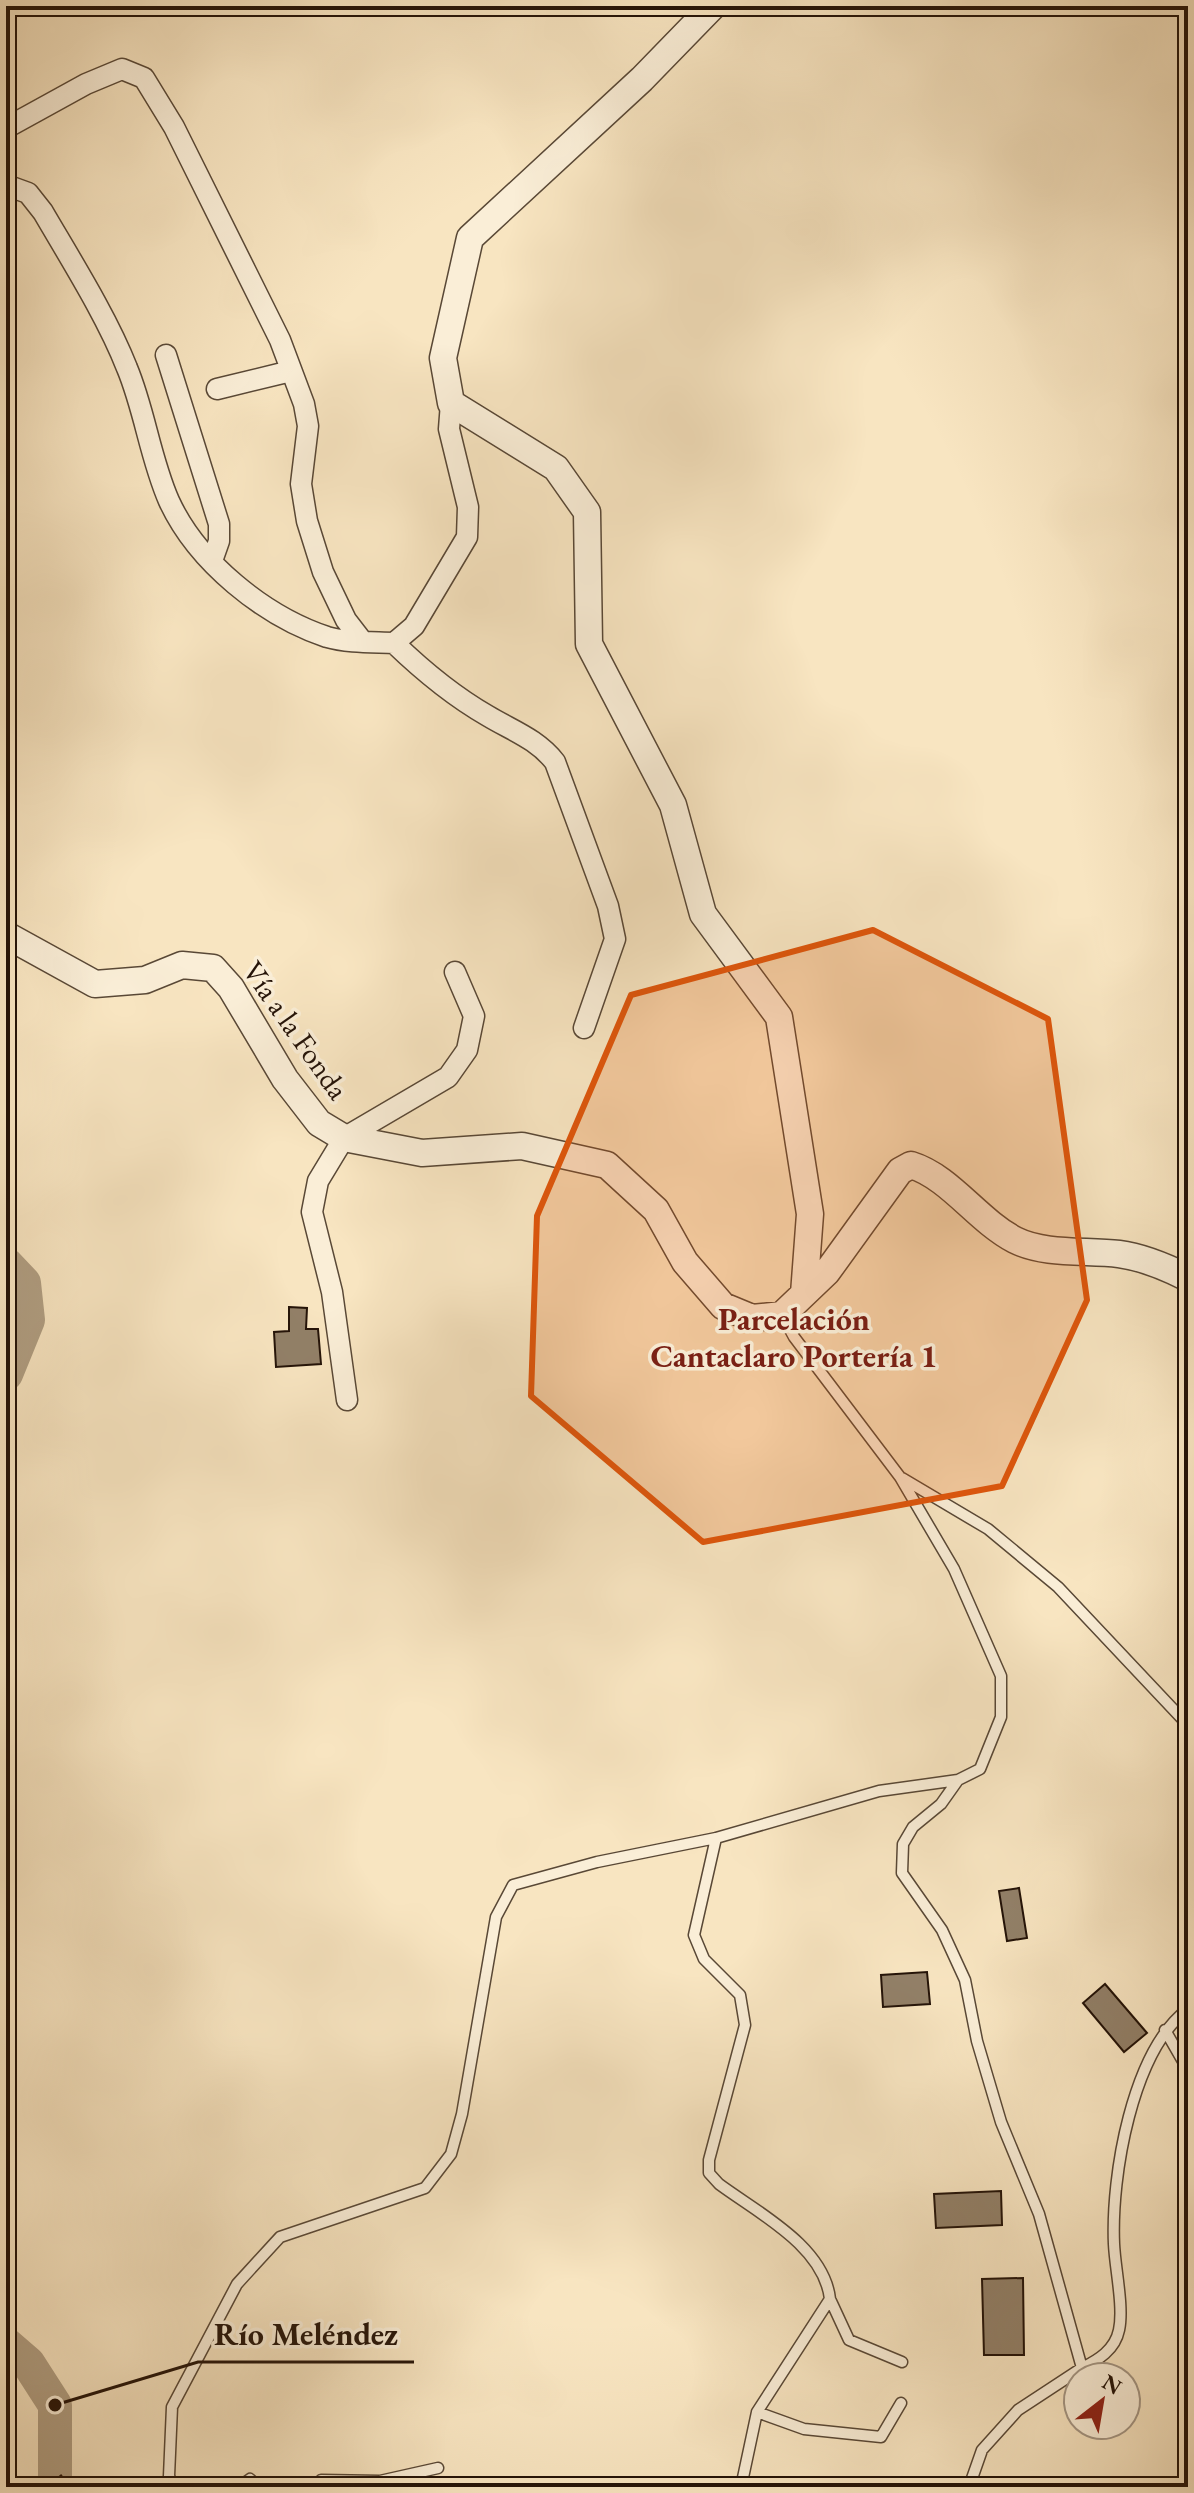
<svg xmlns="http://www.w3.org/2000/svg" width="1194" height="2493" font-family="'EB Garamond',serif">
  <rect width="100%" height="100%" fill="#f8e5c1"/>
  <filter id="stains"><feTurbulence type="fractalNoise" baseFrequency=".0025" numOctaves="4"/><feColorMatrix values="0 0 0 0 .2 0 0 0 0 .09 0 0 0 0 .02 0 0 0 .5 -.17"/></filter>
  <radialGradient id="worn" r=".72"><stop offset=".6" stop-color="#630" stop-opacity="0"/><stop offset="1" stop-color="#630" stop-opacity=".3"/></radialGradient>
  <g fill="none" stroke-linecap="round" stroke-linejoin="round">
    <path stroke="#b09e82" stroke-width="34" d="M6 1264 24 1283 28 1320 6 1374
      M6 2344 28 2363 55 2405V2487"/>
  </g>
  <path fill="#928068" stroke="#241308" stroke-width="2" d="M289 1307 307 1308 306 1329H318L321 1364 276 1367 274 1332 289 1331Z
    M1019 1888 1027 1938 1007 1941 999 1891Z
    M927 1972 930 2004 883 2007 881 1975Z
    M1105 1984 1147 2033 1124 2052 1083 2003Z
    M1001 2191 1002 2225 936 2228 934 2194Z
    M1023 2278 1024 2355H984L982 2279Z"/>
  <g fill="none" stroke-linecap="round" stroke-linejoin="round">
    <g stroke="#594836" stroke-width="13">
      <path id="service" d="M902 1478 988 1529 1058 1587 1188 1725
        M958 1780 941 1804 913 1827 903 1844 902 1873 942 1930 965 1980 977 2041 1001 2122 1039 2214 1082 2368C1098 2360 1115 2350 1119 2330 1124 2307 1115 2268 1114 2244 1111 2176 1132 2051 1188 2009
        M716 1838 694 1935 704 1959 740 1995 745 2025 709 2160V2173L719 2184C758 2213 824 2246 830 2299L757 2412 741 2487
        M1165 2030 1188 2070
        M830 2299 849 2340 902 2362
        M757 2412 804 2429 881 2437 901 2403
        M173 2487 169 2476 172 2407 237 2284 280 2237 425 2188 451 2154 462 2114 496 1917 513 1885 597 1862 716 1838 879 1791 958 1780 980 1769 1001 1717V1676L954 1569 900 1477 794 1337 782 1315
        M239 2487 250 2479 259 2487
        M316 2487 321 2480 380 2481 438 2468
        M969 2487 982 2450 1018 2410 1082 2368"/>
    </g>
    <g stroke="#594836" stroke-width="23">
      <path id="minor" d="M6 128 86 84 122 69 144 78 174 127 280 340 304 404 308 426 301 484 307 521 323 572 346 620 363 642
        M6 185 28 193 43 212C71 260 107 317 127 368 145 411 150 458 169 501 197 562 264 616 327 637 348 643 373 642 394 643L414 626 467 537 468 507 449 429 451 403
        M166 355 219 524V541L212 561
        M217 389 291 371
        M394 643C423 671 453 696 488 716 513 731 537 739 555 762L608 906 615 939 584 1028
        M347 1400 332 1292 312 1212 318 1181 344 1138 448 1077 467 1050 474 1016 455 972"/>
    </g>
    <g stroke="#594836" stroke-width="29">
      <path id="tertiary" d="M713 6 642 79 470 238 443 358 451 403 556 468 587 512 589 644 673 805 703 914 779 1017 810 1214 804 1294
        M6 935 95 984 145 980 182 965 213 968 231 988 285 1079 319 1123 344 1138 422 1153 522 1146 607 1165 656 1210 685 1262 723 1306 752 1318 782 1315 827 1272 900 1171 911 1165C950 1177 977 1220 1015 1240 1045 1255 1086 1250 1119 1254 1143 1257 1166 1267 1188 1278"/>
    </g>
    <path stroke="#241308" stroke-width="3" stroke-dasharray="6 4" stroke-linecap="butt" d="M60 2475 70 2487"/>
    <use href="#service" stroke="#faeed7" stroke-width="10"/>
    <use href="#minor" stroke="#faeed7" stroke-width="20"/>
    <use href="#tertiary" stroke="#faeed7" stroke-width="26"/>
  </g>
  <path fill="#de560c" fill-opacity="0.2" stroke="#de560c" stroke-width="6" stroke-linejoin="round" d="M873 930 1048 1019 1087 1300 1002 1486 703 1542 531 1396 537 1216 631 995Z"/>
  <g text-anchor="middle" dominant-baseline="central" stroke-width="7" stroke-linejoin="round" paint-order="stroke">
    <g font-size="30" fill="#241308" stroke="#faeed7">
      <text transform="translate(296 1030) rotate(55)">Vía a la Fonda</text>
    </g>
    <g font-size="32" font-weight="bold" fill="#7a1f14" stroke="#faeed7">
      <text x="794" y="1319">Parcelación<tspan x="794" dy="37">Cantaclaro Portería 1</tspan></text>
    </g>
  </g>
  <path fill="none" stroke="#241308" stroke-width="3" d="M55 2405L198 2362H414"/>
  <circle fill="#241308" stroke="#faeed7" stroke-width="3" cx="55" cy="2405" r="8"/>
  <g font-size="32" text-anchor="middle" font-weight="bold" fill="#241308" stroke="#faeed7" stroke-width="7" stroke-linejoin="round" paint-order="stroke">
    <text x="306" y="2345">Río Meléndez</text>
  </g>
  <rect width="1194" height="2493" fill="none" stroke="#f8e5c1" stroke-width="32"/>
  <rect x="8" y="8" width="1178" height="2477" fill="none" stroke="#241308" stroke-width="4"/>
  <rect x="16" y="16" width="1162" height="2461" fill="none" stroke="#241308" stroke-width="2"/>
  <g transform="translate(1102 2401) rotate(31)"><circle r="38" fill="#faeed7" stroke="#a49684" stroke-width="2"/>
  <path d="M0-6L14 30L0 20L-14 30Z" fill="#8f2418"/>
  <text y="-12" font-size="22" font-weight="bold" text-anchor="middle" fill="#241308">N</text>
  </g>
  <rect width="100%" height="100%" filter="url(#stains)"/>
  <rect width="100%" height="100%" fill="url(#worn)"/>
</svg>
